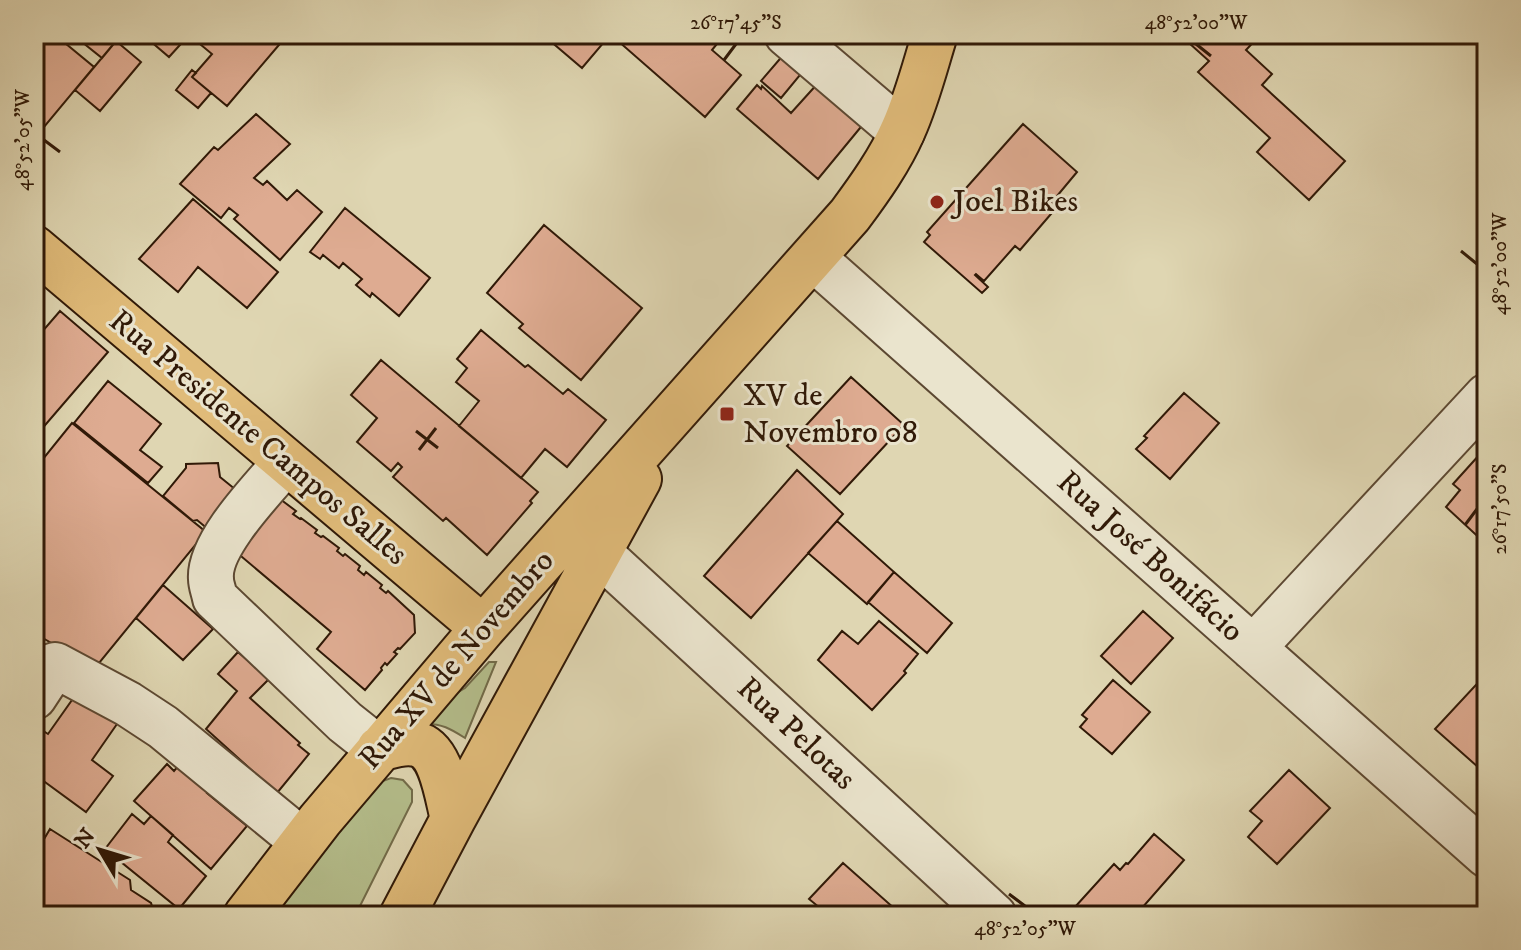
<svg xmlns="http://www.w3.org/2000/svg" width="1521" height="950" font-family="'IM FELL DW Pica',serif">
  <rect width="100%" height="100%" fill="#dfd6b2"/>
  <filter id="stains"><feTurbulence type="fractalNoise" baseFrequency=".0025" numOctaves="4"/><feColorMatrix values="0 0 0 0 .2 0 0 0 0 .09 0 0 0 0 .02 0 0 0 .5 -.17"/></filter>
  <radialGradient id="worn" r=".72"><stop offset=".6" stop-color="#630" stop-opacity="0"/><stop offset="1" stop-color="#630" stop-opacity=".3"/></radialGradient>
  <path fill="#b4bd8b" stroke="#726b49" stroke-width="2" d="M489 662H496L465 738C451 729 441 723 424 724L437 705 465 688Z
    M391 778 403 780 412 790V802L355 916H268L380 782Z"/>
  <path fill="#deab91" stroke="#301907" stroke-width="2" d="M40 34H54L94 67 34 139V42Z
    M72 34H122L102 58Z
    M142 34H278L284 39 227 106 192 77 212 54 189 35 169 57Z
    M542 34H596L605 41 582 68Z
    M624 34H725L712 50 741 75 705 117 618 41Z
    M1179 34H1261L1246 50 1272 74 1262 85 1345 161 1309 200 1257 152 1270 138 1198 72 1209 61Z
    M1465 34H1487V54Z
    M116 41 141 62 100 111 75 90Z
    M785 53 805 69 781 98 761 81Z
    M192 70 196 73 192 77 211 93 198 108 176 90Z
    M819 82 865 122 818 179 737 109 757 85 761 89 762 86 791 113Z
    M256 114 290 144 254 178 263 185 267 181 287 200 297 190 322 212 280 260 234 219 238 215 229 208 221 218 180 184 214 147 218 150Z
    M1023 124 1077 172 1052 202 1057 207 1020 250 1015 246 984 281 976 274 975 275 988 287 982 293 924 242 930 235 927 232Z
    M193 199 278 272 247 308 198 267 178 292 139 259Z
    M345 208 430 278 399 316 372 293 370 297 356 285 362 279 343 263 339 268 323 255 320 259 310 252Z
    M544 225 642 308 581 380 519 328 523 324 487 293Z
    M60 311 108 352 34 438V341Z
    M481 330 525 367 528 365 563 394 568 389 606 420 567 467 545 449 521 478 459 426 479 401 456 382 467 368 457 359Z
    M381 360 538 492 530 501 532 503 487 555 446 518 443 521 393 477 402 467 398 463 391 471 357 442 377 418 351 395Z
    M851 377 904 425 840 494 787 446Z
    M108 381 161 424 140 450 162 467 148 483 74 423Z
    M1184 393 1219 423 1170 479 1136 449 1147 438 1144 436Z
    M72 423 206 532 95 668 34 633V470Z
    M1481 453 1487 458V545L1446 507 1460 490 1453 484Z
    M218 463 220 477 246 498 214 534 197 520 193 521 163 496 186 468V464Z
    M797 470 843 514 751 618 704 576Z
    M280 499 296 511 293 514 300 519 301 518 317 530 315 533 321 537 323 536 339 548 337 551 343 556 345 554 360 566 358 570 364 575 366 572 382 585 380 588 386 593 388 591 414 615 415 633 400 649 398 648 394 652 397 654 387 665 385 663 381 668 382 670 365 690 317 649 331 632 229 546Z
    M837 521 894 572 867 604 808 553Z
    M894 572 952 623 927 653 868 602Z
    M163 585 213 629 183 660 136 618Z
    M1143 611 1173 638 1131 684 1101 656Z
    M879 621 918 654 904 671 906 673 872 710 818 660 842 631 858 644Z
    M238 652 269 679 250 698 300 743 298 745 309 754 277 793 206 729 237 691 218 674Z
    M1487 673V775L1435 729Z
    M1113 680 1150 712 1112 754 1080 727 1087 719 1082 715Z
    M77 693 117 724 92 760 113 776 86 812 34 774V747L45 732 48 734Z
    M186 757 215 783 207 793 247 826 211 869 134 801 167 764 174 771Z
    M1289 770 1330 808 1277 864 1248 837 1262 821 1250 811Z
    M132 814 144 824 151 816 173 835 168 842 206 876 179 909 105 849Z
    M50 829 130 880 131 890 151 903 155 916H34V856Z
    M1154 834 1184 860 1135 916H1085L1075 907 1114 864 1120 870 1126 863 1128 864Z
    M843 863 895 909 891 913 896 916H812L820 908 809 899Z"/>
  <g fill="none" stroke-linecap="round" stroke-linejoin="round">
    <g stroke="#5c4832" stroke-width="48">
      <path id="minor" d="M787 34 902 132
        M813 258 1487 855
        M286 462C264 488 208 544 211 579 211 585 214 592 215 598L345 722 379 749
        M599 553 994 916
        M1253 648 1487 396
        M34 697 55 665 128 704 163 727 302 841"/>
    </g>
    <g stroke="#301907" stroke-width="48">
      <path id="major" d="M34 248 483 628
        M379 749C391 746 403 741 416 744 442 749 447 797 453 819
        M246 916 320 820 483 628 850 215C870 188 890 160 903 130 917 99 925 66 935 34
        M402 916 453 819 639 479"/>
    </g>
    <use href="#minor" stroke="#eae4cd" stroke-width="44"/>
    <use href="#major" stroke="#e0bb79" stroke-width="44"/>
  </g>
  <path fill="none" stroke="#301907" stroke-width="3" d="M1196 44 1211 56M724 60 736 44M44 140 60 152M1461 251 1477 264M416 431 438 448M419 450 436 428M1465 525 1477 509M1009 894 1025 906"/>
  <g fill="#8f2418" stroke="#eae4cd" stroke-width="3">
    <circle cx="937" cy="202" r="8"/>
    <rect x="719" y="406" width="16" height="16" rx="4"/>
  </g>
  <g text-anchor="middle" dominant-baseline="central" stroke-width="6" stroke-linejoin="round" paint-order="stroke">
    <g font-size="32" fill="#301907" stroke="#eae4cd" text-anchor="start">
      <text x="953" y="202">Joel Bikes</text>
      <text x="743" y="396">XV de<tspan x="743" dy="37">Novembro 08</tspan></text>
    </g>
    <g font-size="32" fill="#301907" stroke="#eae4cd">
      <text transform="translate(258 438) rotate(40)">Rua Presidente Campos Salles</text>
      <text transform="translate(1150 557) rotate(42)">Rua José Bonifácio</text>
      <text transform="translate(457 660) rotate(-49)">Rua XV de Novembro</text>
      <text transform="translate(796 734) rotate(43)">Rua Pelotas</text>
    </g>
  </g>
  <rect width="1521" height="950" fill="none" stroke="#dfd6b2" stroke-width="88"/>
  <g transform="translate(100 850) rotate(308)" stroke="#eae4cd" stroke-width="6" paint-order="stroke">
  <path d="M0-6L14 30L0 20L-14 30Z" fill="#301907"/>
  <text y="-12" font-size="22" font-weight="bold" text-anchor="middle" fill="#301907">N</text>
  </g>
  <rect x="44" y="44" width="1433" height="862" fill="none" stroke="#301907" stroke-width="3"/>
  <g font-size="20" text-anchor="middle" fill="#301907">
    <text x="736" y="29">26°17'45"S</text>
    <text x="1196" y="29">48°52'00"W</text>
    <text transform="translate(22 140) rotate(-90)" y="7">48°52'05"W</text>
    <text transform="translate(1499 264) rotate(-90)" y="7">48°52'00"W</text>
    <text transform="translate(1499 509) rotate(-90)" y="7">26°17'50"S</text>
    <text x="1025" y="935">48°52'05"W</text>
  </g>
  <rect width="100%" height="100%" filter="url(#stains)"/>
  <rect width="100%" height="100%" fill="url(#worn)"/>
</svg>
